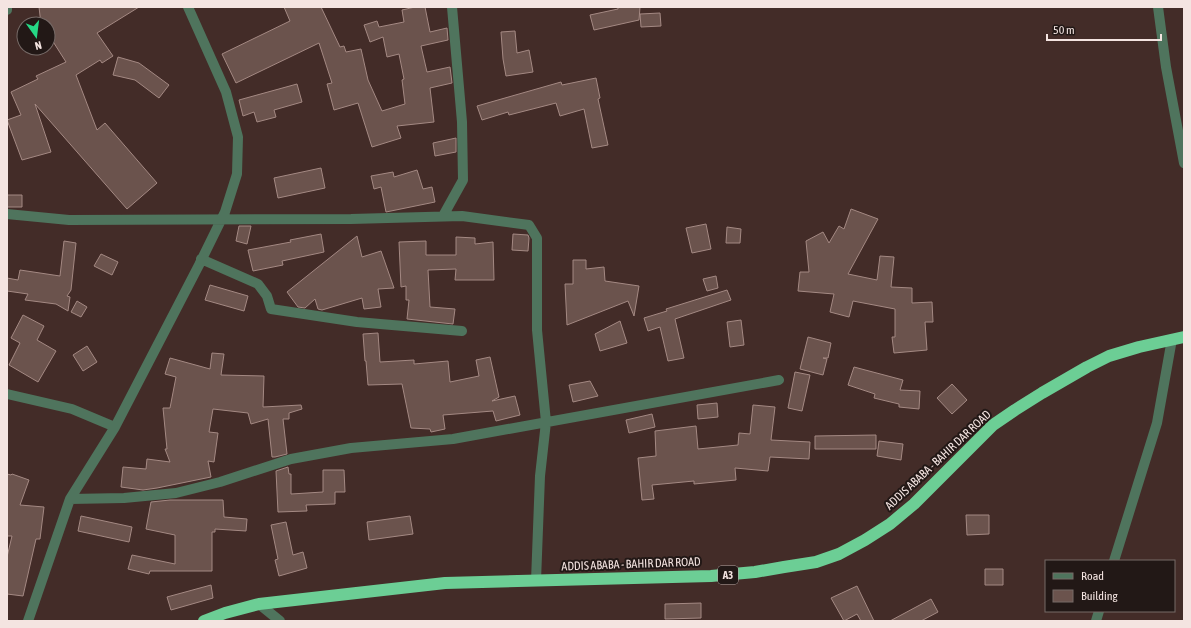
<svg xmlns="http://www.w3.org/2000/svg" width="1191" height="628" font-family="'Asap Condensed',sans-serif">
  <rect width="100%" height="100%" fill="#432c28"/>
  <path fill="#6b534d" stroke="#a48983" d="M39 7H139L97 33 113 56 102 63 100 60 76 75 97 130 105 123 157 183 127 209 35 104 51 152 22 160 7 120 21 115 11 92 38 79 36 76 66 62 52 40H48V24H41Z
    M284 7H321L340 47 344 46 346 52 361 49 368 80 382 111 405 104 402 80 404 79 399 54 387 57 383 37 370 42 364 25 377 21 379 27 404 22 402 10 415 7H425L430 32 447 28 448 40 421 46 427 72 450 67 452 83 430 88 434 122 397 126 401 138 372 147 358 103 334 110 327 84 332 83 319 43 236 83 222 54 290 21Z
    M618 7H640L639 20 594 30 590 15 618 9Z
    M660 13 661 26 641 27 640 14Z
    M515 31 517 53 529 50 533 72 506 76 503 59 501 32Z
    M118 57 139 63 169 85 159 98 135 80 113 75Z
    M596 78 600 98 598 99 608 145 592 148 584 109 560 116 556 103 509 115 508 112 482 120 477 106 561 82 562 85Z
    M297 84 302 102 274 110 276 117 257 122 254 112 243 116 239 100Z
    M456 138V152L435 156 433 143Z
    M321 168 325 188 278 198 274 178Z
    M417 170 423 189 432 187 435 202 386 212 381 187 374 189 371 176 393 172 394 177Z
    M7 195H22V207H7Z
    M851 209 878 219 848 274 877 280 880 256 894 257 891 287 912 288V303L932 302 933 322H925L927 350 894 353 892 337H895V309L853 301 849 317 830 312 834 294 798 291 800 272H809L806 241 823 232 829 243 839 226 844 229Z
    M706 224 711 249 692 253 686 228Z
    M239 226H251L247 244 236 241Z
    M727 227 741 229 740 243H726Z
    M321 234 324 252 282 261 283 265 253 271 248 250 291 242 290 240Z
    M513 234 528 235 529 238 528 251 512 250Z
    M357 236 362 257 381 251 394 288 378 289 381 307 364 309 362 298 322 310 318 309 315 299 305 308 298 307 287 292Z
    M456 237 475 238V244L493 242 494 280H455L456 269 428 270 430 307 455 309 453 324 407 319 409 300H406V286L401 287 399 242 426 241V255H456Z
    M64 241 76 243 71 290 67 296 70 297 68 311 56 304 25 300 28 294 7 291V278L18 280 20 270 60 276Z
    M101 254 118 262 112 275 94 266Z
    M573 260H586V269L604 267 605 281 639 286 634 316 628 301 567 325 565 284H573Z
    M716 276 718 288 707 291 703 279Z
    M210 285 248 296 244 311 205 300Z
    M727 290 731 300 675 319 684 358 668 361 660 327 648 331 644 318 667 311 666 309Z
    M77 301 87 307 81 317 71 312Z
    M23 315 44 326 37 340 56 351 38 382 9 365 20 343 11 338Z
    M741 320 744 345 730 347 727 322Z
    M620 321 627 343 600 351 595 334Z
    M378 333 380 362 414 360V364L448 361 450 382 479 376 476 360 490 357 499 397 492 401 515 396 520 415 496 421 493 411 443 415 445 429 431 432 430 429 411 428 402 384 368 385 366 361H365L363 334Z
    M808 337 831 343 828 358H823L827 359 823 375 800 369Z
    M87 346 97 362 83 371 73 355Z
    M212 353 224 354 221 375 264 376 263 407 301 405 302 409 289 413V419H283L287 454 275 457H272L268 419 251 424 248 413 213 409 209 432 218 433 214 462 208 461 211 477 157 488 143 490 121 487 123 467 146 469 147 459 170 462 165 449H167L163 408H170L176 377 165 374 170 358 210 369Z
    M854 367 903 380 900 390 920 391 919 409 899 407V404L874 398 875 394 848 385Z
    M795 372 810 375 802 411 788 408Z
    M590 381 598 396 573 402 569 385Z
    M952 384 967 400 952 414 937 398Z
    M717 403 718 417 698 419 697 405Z
    M753 405 775 407 771 440 810 442 809 459 770 457 768 471 735 468 736 480 694 484V481L652 485 654 499 642 500 638 458 656 456 655 431 696 426 698 449 738 445 739 433 750 434Z
    M652 414 655 427 629 433 626 420Z
    M876 435V449H815V436Z
    M879 441 903 444 901 460 877 456Z
    M288 467 289 474H291V494L323 492V470H344L345 492H335V504L306 505 307 511 278 512 276 471Z
    M7 474 11 475 12 474 29 480 20 505 44 507 40 539H36L23 596 7 594V557L12 536H7Z
    M170 500H223L224 517 247 519 246 531 215 529V532H212V571H150L149 574 128 569 132 555 175 564V535L146 529 151 502Z
    M966 515H989V534L967 535Z
    M81 516 132 527 129 542 78 531Z
    M410 516 413 534 369 540 367 522Z
    M286 522 293 555 303 552 307 568 279 576 275 560 278 559 271 525Z
    M985 569H1003V585H985Z
    M211 585 213 598 171 610 167 597Z
    M857 586 874 621H861L857 614 844 621 831 598Z
    M931 599 938 612 921 621H890Z
    M701 603V618L665 619V604Z"/>
  <g fill="none" stroke-linecap="round" stroke-linejoin="round">
    <path stroke="#4f745d" stroke-width="10" d="M1158 7 1166 67 1184 163
      M7 10V7
      M7 214 69 220 351 219 462 216 529 225 537 238V330L546 422 540 476 536 581
      M443 216 463 180 462 122 452 7
      M201 259 258 284 267 296 271 309 357 322 462 331
      M7 394 72 409 115 427
      M70 499 124 498 176 493 220 482 291 459 351 448 453 439 779 380
      M1114 561 1157 423 1172 339
      M259 604 280 621
      M28 621 70 499 115 427 199 265 225 212 237 174 238 137 226 92 188 7
      M1096 621 1099 611"/>
    <path stroke="#6cce95" stroke-width="12" d="M204 621 225 613 259 604 445 583 711 576 755 572 784 567 816 562 839 554 865 540 890 524 914 504 993 425 1015 410 1042 393 1087 367 1109 356 1139 347 1184 337"/>
  </g>
  <g text-anchor="middle" dominant-baseline="central" stroke-width="4" stroke-linejoin="round" paint-order="stroke">
    <rect fill="#221816" stroke="#b5a7a4" stroke-width="1" x="718" y="566" width="20" height="18" rx="3"/>
    <g font-size="11" font-weight="bold" fill="#f4e4e1">
      <text x="728" y="575">A3</text>
    </g>
    <g font-size="12" fill="#f4e4e1" stroke="#221816">
      <text transform="translate(938 460) rotate(-43)">ADDIS ABABA - BAHIR DAR ROAD</text>
      <text transform="translate(631 564) rotate(-2)">ADDIS ABABA - BAHIR DAR ROAD</text>
    </g>
  </g>
  <rect width="1191" height="628" fill="none" stroke="#f4e4e1" stroke-width="16"/>
  <rect x="1045" y="560" width="130" height="52" fill="#221816" stroke="#766a67"/>
  <rect x="1053" y="573" width="20" height="6" fill="#4f745d" stroke="#766a67"/>
  <text x="1081" y="580" font-size="12" fill="#f4e4e1">Road</text>
  <rect x="1053" y="590" width="20" height="12" fill="#6b534d" stroke="#766a67"/>
  <text x="1081" y="600" font-size="12" fill="#f4e4e1">Building</text>
  <g transform="translate(36 36) rotate(166)"><circle r="19" fill="#221816" stroke="#766a67"/>
  <path d="M0-3L7 15L0 10L-7 15Z" fill="#26d886"/>
  <text y="-6" font-size="11" font-weight="bold" text-anchor="middle" fill="#f4e4e1">N</text>
  </g>
  <path d="M1047 34v6h114v-6" fill="none" stroke="#f4e4e1" stroke-width="2"/>
  <text x="1053" y="34" font-size="12" fill="#f4e4e1" stroke="#221816" stroke-width="3" paint-order="stroke">50 m</text>
</svg>
